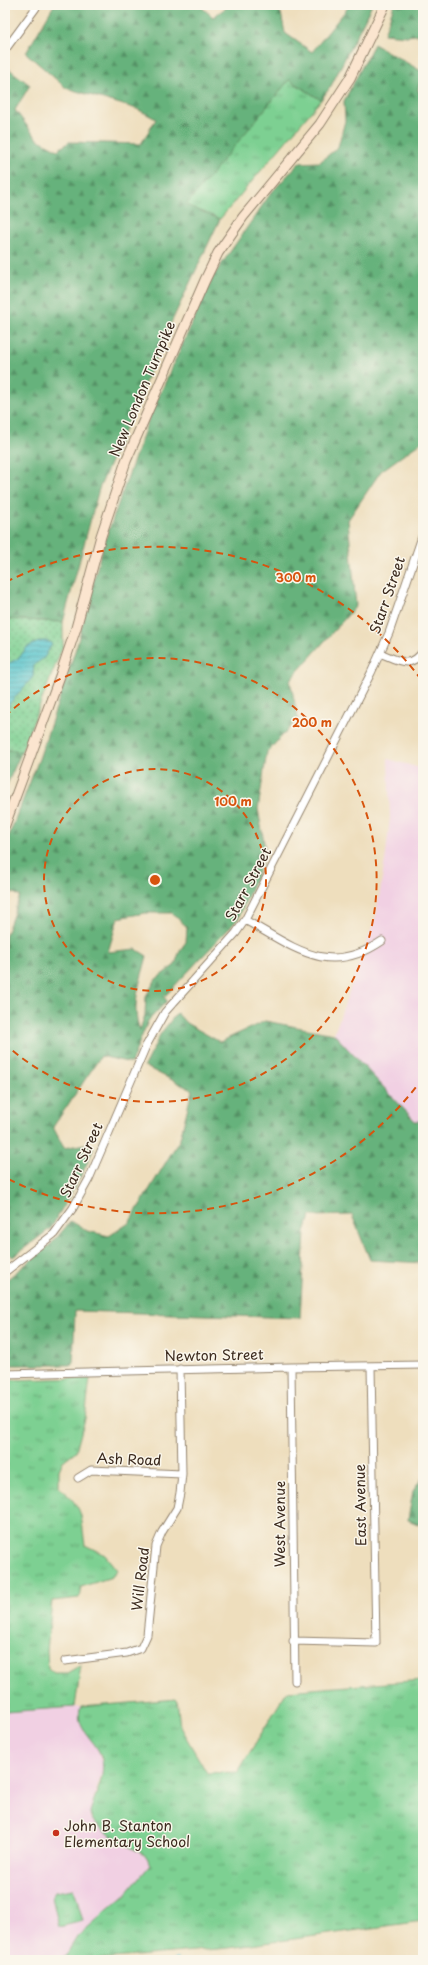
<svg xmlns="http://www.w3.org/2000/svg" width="428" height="1965" font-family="'Playpen Sans',sans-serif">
  <defs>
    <pattern id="grass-dots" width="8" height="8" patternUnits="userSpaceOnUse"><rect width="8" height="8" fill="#7dd092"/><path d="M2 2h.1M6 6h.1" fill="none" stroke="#68a977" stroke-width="1.8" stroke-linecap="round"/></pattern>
    <pattern id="forest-firs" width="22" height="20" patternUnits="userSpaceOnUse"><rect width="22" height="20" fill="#66b27c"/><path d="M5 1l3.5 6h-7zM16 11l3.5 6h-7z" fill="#559165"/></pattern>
    <pattern id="park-tufts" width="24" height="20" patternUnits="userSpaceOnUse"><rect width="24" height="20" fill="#7dd092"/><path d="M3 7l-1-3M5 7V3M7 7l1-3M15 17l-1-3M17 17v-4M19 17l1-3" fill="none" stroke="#68a977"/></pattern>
    <pattern id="water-rules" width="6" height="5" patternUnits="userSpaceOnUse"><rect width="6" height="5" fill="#56c4cc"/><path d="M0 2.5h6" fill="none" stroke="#489fa5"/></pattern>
  </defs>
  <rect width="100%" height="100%" fill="#fbf7ec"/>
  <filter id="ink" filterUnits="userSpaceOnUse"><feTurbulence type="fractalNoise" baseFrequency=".025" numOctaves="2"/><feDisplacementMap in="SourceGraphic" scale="8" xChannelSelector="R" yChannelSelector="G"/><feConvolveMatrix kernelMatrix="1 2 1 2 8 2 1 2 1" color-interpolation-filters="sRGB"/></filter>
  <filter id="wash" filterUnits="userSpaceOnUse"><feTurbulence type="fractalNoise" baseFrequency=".012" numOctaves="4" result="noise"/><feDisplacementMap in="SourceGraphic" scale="16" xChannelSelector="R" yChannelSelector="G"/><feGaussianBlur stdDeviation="0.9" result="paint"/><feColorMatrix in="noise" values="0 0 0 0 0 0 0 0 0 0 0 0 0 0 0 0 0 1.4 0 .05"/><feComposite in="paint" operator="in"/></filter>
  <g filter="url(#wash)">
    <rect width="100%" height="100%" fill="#eedebd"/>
    <path fill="#f1d0e3" d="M388 759 423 769V1121H415L334 1034 376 916 386 854 390 817Z
      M81 1707 79 1717 82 1726 98 1750 102 1762V1772L90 1812V1817L97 1826 118 1841 147 1857 150 1865 128 1892 77 1937 63 1960H5V1712Z"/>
    <path fill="url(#grass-dots)" stroke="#5c7d58" d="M5 619 63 622V646L21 753 15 750H5Z"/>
    <path fill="url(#forest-firs)" stroke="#506e4d" fill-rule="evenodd" d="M54 5H199L213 17 230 5H268L281 13 285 33 312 52 350 5H372L331 86 321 100 289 80 187 205 220 219 171 323 99 489 63 622 5 619V189L7 188 10 163 5 144V66L30 85 15 110 37 139 58 150 69 142 141 144 156 119 137 109 66 88 26 53Z
      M394 5H423V34L407 36 384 34Z
      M374 44 423 72 418 89 423 101V441L381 471 348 520 356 606 290 680 298 719 267 752 258 809 266 854 238 919 164 997 167 1001 148 1021 131 1063 101 1056 53 1127 64 1148 85 1144 94 1148 82 1174 51 1228 13 1257 5 1252V937L20 896 5 889V846L39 759 77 645 102 549 149 418 214 275 271 193 299 163 320 162 338 147 345 121 344 101ZM145 913H172L187 927 186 942 180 950 175 965 156 979 146 996 145 1015 140 1030C130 1005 141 981 147 956L136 949 108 952 118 918Z
      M5 750H15L21 753 5 789Z
      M177 1013 186 1023 220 1042 265 1021 334 1034 415 1121H423V1263L370 1260 352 1215 310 1216 305 1232 300 1318 75 1311 73 1365H5V1281L51 1244 71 1221 87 1231 109 1236 129 1223 180 1139 192 1090 144 1066 161 1033Z
      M423 1477V1526L408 1520 413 1491Z"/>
    <path fill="url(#park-tufts)" stroke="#5c7d58" d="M289 80 321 100 220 219 186 205Z
      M90 1378 85 1419 76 1451 63 1461 59 1470V1487C85 1510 80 1512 85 1545L105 1555 117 1570 112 1577 81 1587 79 1598 52 1601 47 1651 48 1668 54 1673H67L81 1665 75 1707 5 1712V1380Z
      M423 1680V1921L229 1948 89 1960H63L77 1937 128 1892 150 1865 147 1857C134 1847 90 1830 90 1812 95 1796 107 1774 101 1756 95 1739 73 1728 81 1707L177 1699 180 1727 207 1773 238 1772 287 1691Z
      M74 1889 83 1921 59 1927 52 1897 55 1892Z"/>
    <path fill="url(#water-rules)" stroke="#487775" d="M41 641H48L52 644 44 658 34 665 33 677 11 702 5 712V665L19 658 27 647Z"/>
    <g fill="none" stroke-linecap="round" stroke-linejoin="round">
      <path stroke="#56c4cc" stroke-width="2" d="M175 1960 178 1959"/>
    </g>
  </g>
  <g filter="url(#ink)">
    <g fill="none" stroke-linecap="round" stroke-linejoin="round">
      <g stroke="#94846e" stroke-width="9">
        <path id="minor" d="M5 50 38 5
          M380 653C397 660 411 670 423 651
          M245 920C294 947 328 978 382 941
          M5 1272 54 1234 73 1208 89 1179 146 1046 165 1012 236 933 245 920 371 673 389 633 423 534
          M291 1367 295 1681
          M5 1374 291 1367 423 1365
          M78 1478 91 1470 182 1474
          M293 1641 376 1643 371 1366
          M65 1661 127 1653 141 1648 147 1635 156 1546 162 1532 177 1508 180 1493 182 1474 180 1369"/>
      </g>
      <g stroke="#94846e" stroke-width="11">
        <path id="secondary" d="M5 825 60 676 76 628 101 536 126 461 205 280 218 253 243 217 320 124 350 78 385 5"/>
      </g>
      <use href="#minor" stroke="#fff" stroke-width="7"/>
      <use href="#secondary" stroke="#fbe5cf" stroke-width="9"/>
    </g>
  </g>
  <g fill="none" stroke="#d7540e" stroke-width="2" stroke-dasharray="7 5">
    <circle cx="155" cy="880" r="111"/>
    <path d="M5 716A222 222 0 1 1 5 1044"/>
    <path d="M423 1078A333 333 0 0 1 6 1178M6 582A333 333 0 0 1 423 682"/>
  </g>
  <circle fill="#c8321e" stroke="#fbf7ec" stroke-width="1.5" cx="56" cy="1833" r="4"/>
  <g text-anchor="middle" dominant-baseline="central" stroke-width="3" stroke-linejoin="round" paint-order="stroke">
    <g font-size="14" fill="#3b2a1e" stroke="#fbf7ec">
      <text transform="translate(142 389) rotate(-67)">New London Turnpike</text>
      <text transform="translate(387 595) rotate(-71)">Starr Street</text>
      <text transform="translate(248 884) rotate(-62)">Starr Street</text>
      <text transform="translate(81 1160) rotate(-65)">Starr Street</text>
      <text transform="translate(214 1355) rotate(-1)">Newton Street</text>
      <text transform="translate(129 1459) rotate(2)">Ash Road</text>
      <text transform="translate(360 1505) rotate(-91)">East Avenue</text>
      <text transform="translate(279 1524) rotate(-90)">West Avenue</text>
      <text transform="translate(140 1579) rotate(-83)">Will Road</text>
    </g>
    <g font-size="14" fill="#3b2a1e" stroke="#fbf7ec" text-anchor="start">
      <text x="64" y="1825">John B. Stanton<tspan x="64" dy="16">Elementary School</tspan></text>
    </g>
  </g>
  <circle cx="155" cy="880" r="6" fill="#d7540e" stroke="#fbf7ec" stroke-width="2"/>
  <g font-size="12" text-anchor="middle" font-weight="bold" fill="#d7540e" stroke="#fbf7ec" stroke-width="3" stroke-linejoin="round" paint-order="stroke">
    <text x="296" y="582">300 m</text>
    <text x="312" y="727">200 m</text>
    <text x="233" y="806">100 m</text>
  </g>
  <rect width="428" height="1965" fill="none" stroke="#fbf7ec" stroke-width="20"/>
</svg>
